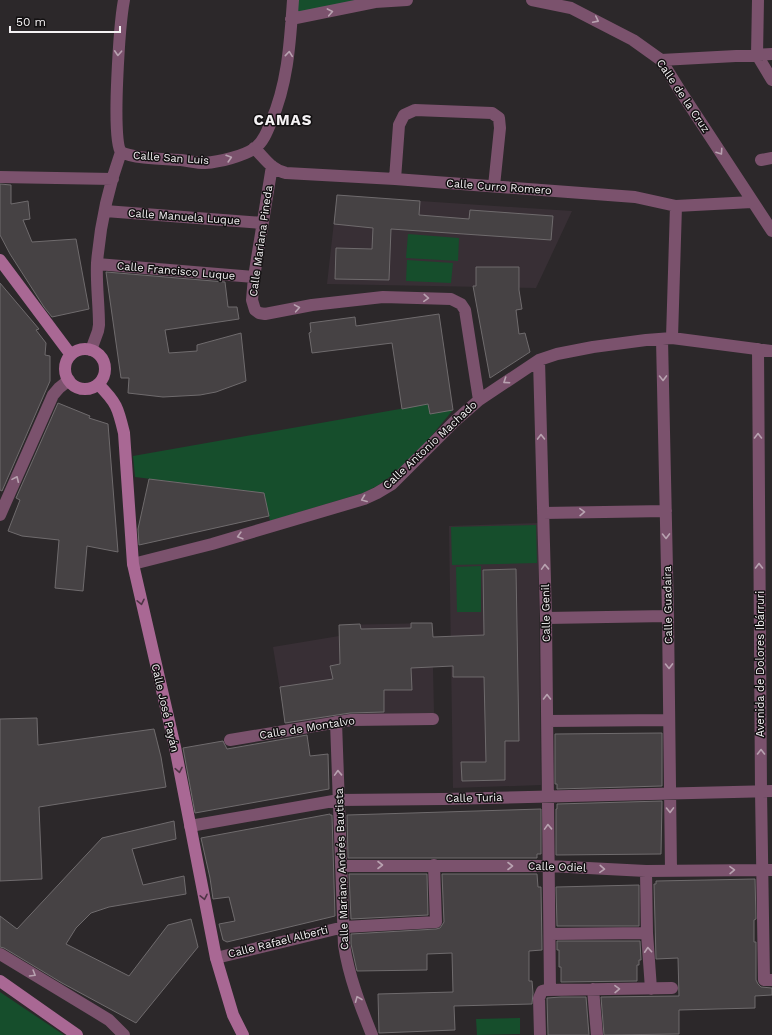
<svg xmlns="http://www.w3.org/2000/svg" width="772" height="1035" font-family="'Work Sans',sans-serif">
  <rect width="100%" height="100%" fill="#2c282a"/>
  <path fill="#382f35" d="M337 195 420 201 572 211 536 288 327 284Z
    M538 523 541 785 453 788 449 526Z
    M432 623 434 713 351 715 286 726 273 647 339 636V625Z"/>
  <path fill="#164e2c" d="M296 0H354V1L295 14Z
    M408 234 459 238 458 261 406 258Z
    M407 260 453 263 451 283 406 281Z
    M428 404 430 414 453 410 418 452 401 469 377 486 363 493 270 521 264 493 135 477 133 456Z
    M536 525 537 563 452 565 451 527Z
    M481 566V612H457L456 567Z
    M0 992 64 1035H0Z
    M520 1018V1034L477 1035 476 1019Z"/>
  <path fill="#464244" stroke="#6f6b6d" d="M0 184 11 185V204L28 201 30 219 23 220 32 242 76 239 89 309 52 317 44 307 10 254 0 235Z
    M337 195 420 201 419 215 469 219 470 210 553 216 551 240 391 229 389 280 335 279 336 248 372 249 373 228 334 224Z
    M476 267H519V290L522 309 516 310 519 334 525 333 530 352 490 378 473 286H476Z
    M106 272 225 282 228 307H237L239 319 165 330 169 353 197 351V345L241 333 246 381 216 392 200 395 163 397 128 393 129 378H121Z
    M0 283 39 329 36 330 46 343 45 355 50 356V381L2 491 0 490Z
    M439 314 453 410 430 414 428 404 402 409 392 343 312 353 309 333 311 332 310 323 355 317 356 326Z
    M58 403 90 416 89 418 108 424 118 552 87 546 83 591 55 588 59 540 22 536 8 531 20 500 16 498Z
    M149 479 264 493 269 516 139 545 138 529Z
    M516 569 519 741H505V780L462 781 461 762H486L484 677H453V666L411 668 412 690H384V712L350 713 285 723 280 687 333 679 330 666 340 664 339 625 360 624 361 629 411 628V623H432L433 637 484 635 483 570Z
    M37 718 38 745 154 729 161 757 166 787 39 807 42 879 0 881V719Z
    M662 733V786L557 789V784H555V734Z
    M307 735 310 756 328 754 329 789 195 813 183 748 223 741 227 749Z
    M662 801 661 854 556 855V809H557V804Z
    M541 809V854H537V858H348L347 815Z
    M330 814V815H332L335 916 227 942 223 940 219 924 235 921 229 897 213 899 210 878 201 838Z
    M174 821 176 839 132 849 143 885 184 876 186 894 109 907 91 913 76 928 66 944 129 976 168 925 191 919 198 947 136 1023 62 983 4 948 0 947V916L17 929 102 838Z
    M349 874H427L428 915 351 919Z
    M442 874H537L538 887H541L542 950 529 951V981H532L533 993 532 1004 454 1006 455 1030 379 1033 378 994 453 992 452 953 427 954V970L357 971 351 944V934L436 929 440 928 444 922Z
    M755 879 756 919 754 920V942H756V980L758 984 761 987 772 988V995L755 996V1008L679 1010V1034L604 1035 601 997 679 996 678 958 656 959 654 884H656V881Z
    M639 885V926H557L556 887Z
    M557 941H640L641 960H639V965H637V981L561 982V967H559V950H557Z
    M561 997H586L589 1035H548L547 998Z"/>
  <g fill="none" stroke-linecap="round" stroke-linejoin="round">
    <path stroke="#7b526d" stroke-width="12" d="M532 0 571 8 633 40 661 60 679 89 772 231
      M758 0 757 55 772 80
      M291 19 375 2 407 0
      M661 60 772 54
      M254 148C265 158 271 170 286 173L395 179 635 197 676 206 752 202
      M121 152C134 159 166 159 181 160 189 161 197 163 205 163 219 162 244 156 255 148 263 142 267 132 271 122 288 83 290 42 293 0
      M761 160 772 158
      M272 166 254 277 252 300 255 310 259 313 265 314 312 305 383 297 451 299 461 304 465 310 479 400
      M0 177 113 179
      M395 179 399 125 404 115 415 110 492 113 499 118 500 128 494 186
      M105 211 262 223
      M97 264 254 277
      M672 338 676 206
      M662 339 668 616 671 871
      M758 349 761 791 764 980H772
      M91 350 98 331 99 325C99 304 96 284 97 263 100 226 108 188 121 152 111 139 120 21 124 0
      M539 360 546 618 550 990
      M543 513 666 511
      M0 515 53 395 59 388 69 380
      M133 564 212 544 364 499 377 493 392 484 455 421 479 400 539 360 557 354 593 347 646 340 672 338 772 351
      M546 618 668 616
      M547 721 669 720
      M336 722 344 945C349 977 360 1005 372 1035
      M230 740 351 720 433 719
      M190 826 339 800 444 799 772 791
      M341 866H549L646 871 772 870
      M646 871 647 933 651 989
      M550 934 647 933
      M0 954 109 1020 124 1035
      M216 958 344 927 436 922 434 865
      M593 989 597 1035
      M540 1035 539 998 542 991 546 990 672 988"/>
    <path stroke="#a96894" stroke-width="12" d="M0 260 71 355
      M65 369a20 20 0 1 1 40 0a20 20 0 1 1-40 0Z
      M98 384C117 403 118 408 124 433L133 564 175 747 216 958 233 1015 243 1035
      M0 981 77 1035"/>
  </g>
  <defs><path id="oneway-chevron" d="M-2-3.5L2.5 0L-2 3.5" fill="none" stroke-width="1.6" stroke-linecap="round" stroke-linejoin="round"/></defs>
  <g stroke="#b8a2b0">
    <use href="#oneway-chevron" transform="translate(330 12) rotate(-11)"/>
    <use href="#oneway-chevron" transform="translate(596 20) rotate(26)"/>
    <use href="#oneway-chevron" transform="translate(118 53) rotate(93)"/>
    <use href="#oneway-chevron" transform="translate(289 54) rotate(-84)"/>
    <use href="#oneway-chevron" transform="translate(720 152) rotate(56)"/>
    <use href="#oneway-chevron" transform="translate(229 158) rotate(-17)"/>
    <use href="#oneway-chevron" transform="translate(426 298) rotate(3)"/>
    <use href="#oneway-chevron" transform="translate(297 308) rotate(-10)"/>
    <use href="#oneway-chevron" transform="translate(663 378) rotate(89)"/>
    <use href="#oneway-chevron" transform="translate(506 381) rotate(146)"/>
    <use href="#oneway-chevron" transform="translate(758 436) rotate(-90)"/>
    <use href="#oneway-chevron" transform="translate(541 437) rotate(-91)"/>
    <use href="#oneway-chevron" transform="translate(16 479) rotate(-66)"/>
    <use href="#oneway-chevron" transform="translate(364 499) rotate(159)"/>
    <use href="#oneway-chevron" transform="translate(582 512) rotate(-1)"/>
    <use href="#oneway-chevron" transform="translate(240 536) rotate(164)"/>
    <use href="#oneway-chevron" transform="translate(666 536) rotate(89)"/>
    <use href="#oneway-chevron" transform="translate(759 566) rotate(-90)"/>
    <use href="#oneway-chevron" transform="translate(545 567) rotate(-92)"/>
    <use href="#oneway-chevron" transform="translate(669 666) rotate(89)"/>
    <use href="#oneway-chevron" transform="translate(547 697) rotate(-90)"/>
    <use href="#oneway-chevron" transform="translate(761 752) rotate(-90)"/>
    <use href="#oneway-chevron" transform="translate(338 773) rotate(-92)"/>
    <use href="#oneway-chevron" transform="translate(670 810) rotate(89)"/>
    <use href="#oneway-chevron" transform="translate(548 827) rotate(-92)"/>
    <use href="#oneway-chevron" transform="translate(380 865)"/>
    <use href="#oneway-chevron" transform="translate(510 866)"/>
    <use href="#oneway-chevron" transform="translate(602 869) rotate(3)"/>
    <use href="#oneway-chevron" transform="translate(732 870) rotate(-1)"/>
    <use href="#oneway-chevron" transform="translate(648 950) rotate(-94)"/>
    <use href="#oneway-chevron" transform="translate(33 974) rotate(31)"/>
    <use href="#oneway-chevron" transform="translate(617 989) rotate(-1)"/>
    <use href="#oneway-chevron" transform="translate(358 999) rotate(-112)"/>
  </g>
  <g stroke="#4f3446">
    <use href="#oneway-chevron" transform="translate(141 602) rotate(78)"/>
    <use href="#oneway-chevron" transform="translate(179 770) rotate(79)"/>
    <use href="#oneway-chevron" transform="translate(204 897) rotate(78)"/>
  </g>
  <g text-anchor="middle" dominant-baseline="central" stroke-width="3" stroke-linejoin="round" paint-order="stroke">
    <g font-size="11" fill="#f5f2f4" stroke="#131112">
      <text transform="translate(683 96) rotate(56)">Calle de la Cruz</text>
      <text transform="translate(171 158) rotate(4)">Calle San Luis</text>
      <text transform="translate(499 187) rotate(4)">Calle Curro Romero</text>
      <text transform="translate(184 217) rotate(4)">Calle Manuela Luque</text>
      <text transform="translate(261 241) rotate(-82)">Calle Mariana Pineda</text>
      <text transform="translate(176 271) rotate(5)">Calle Francisco Luque</text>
      <text transform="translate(430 445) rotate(-43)">Calle Antonio Machado</text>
      <text transform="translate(668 605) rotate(-91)">Calle Guadaira</text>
      <text transform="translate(546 613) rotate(-91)">Calle Genil</text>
      <text transform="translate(760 664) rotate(-90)">Avenida de Dolores Ibárruri</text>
      <text transform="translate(165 708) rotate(77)">Calle José Payán</text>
      <text transform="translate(307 728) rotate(-9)">Calle de Montalvo</text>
      <text transform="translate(474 798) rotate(-1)">Calle Turia</text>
      <text transform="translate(557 867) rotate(2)">Calle Odiel</text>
      <text transform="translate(342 869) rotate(-92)">Calle Mariano Andrés Bautista</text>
      <text transform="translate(278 942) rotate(-14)">Calle Rafael Alberti</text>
    </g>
    <g font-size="15" font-weight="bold" letter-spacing="1" fill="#f5f2f4" stroke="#131112">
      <text x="283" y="120">CAMAS</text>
    </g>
  </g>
  <path d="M10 26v6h110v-6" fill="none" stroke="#f5f2f4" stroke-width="2"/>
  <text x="16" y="26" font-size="12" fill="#f5f2f4" stroke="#131112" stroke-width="3" paint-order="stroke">50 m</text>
</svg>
